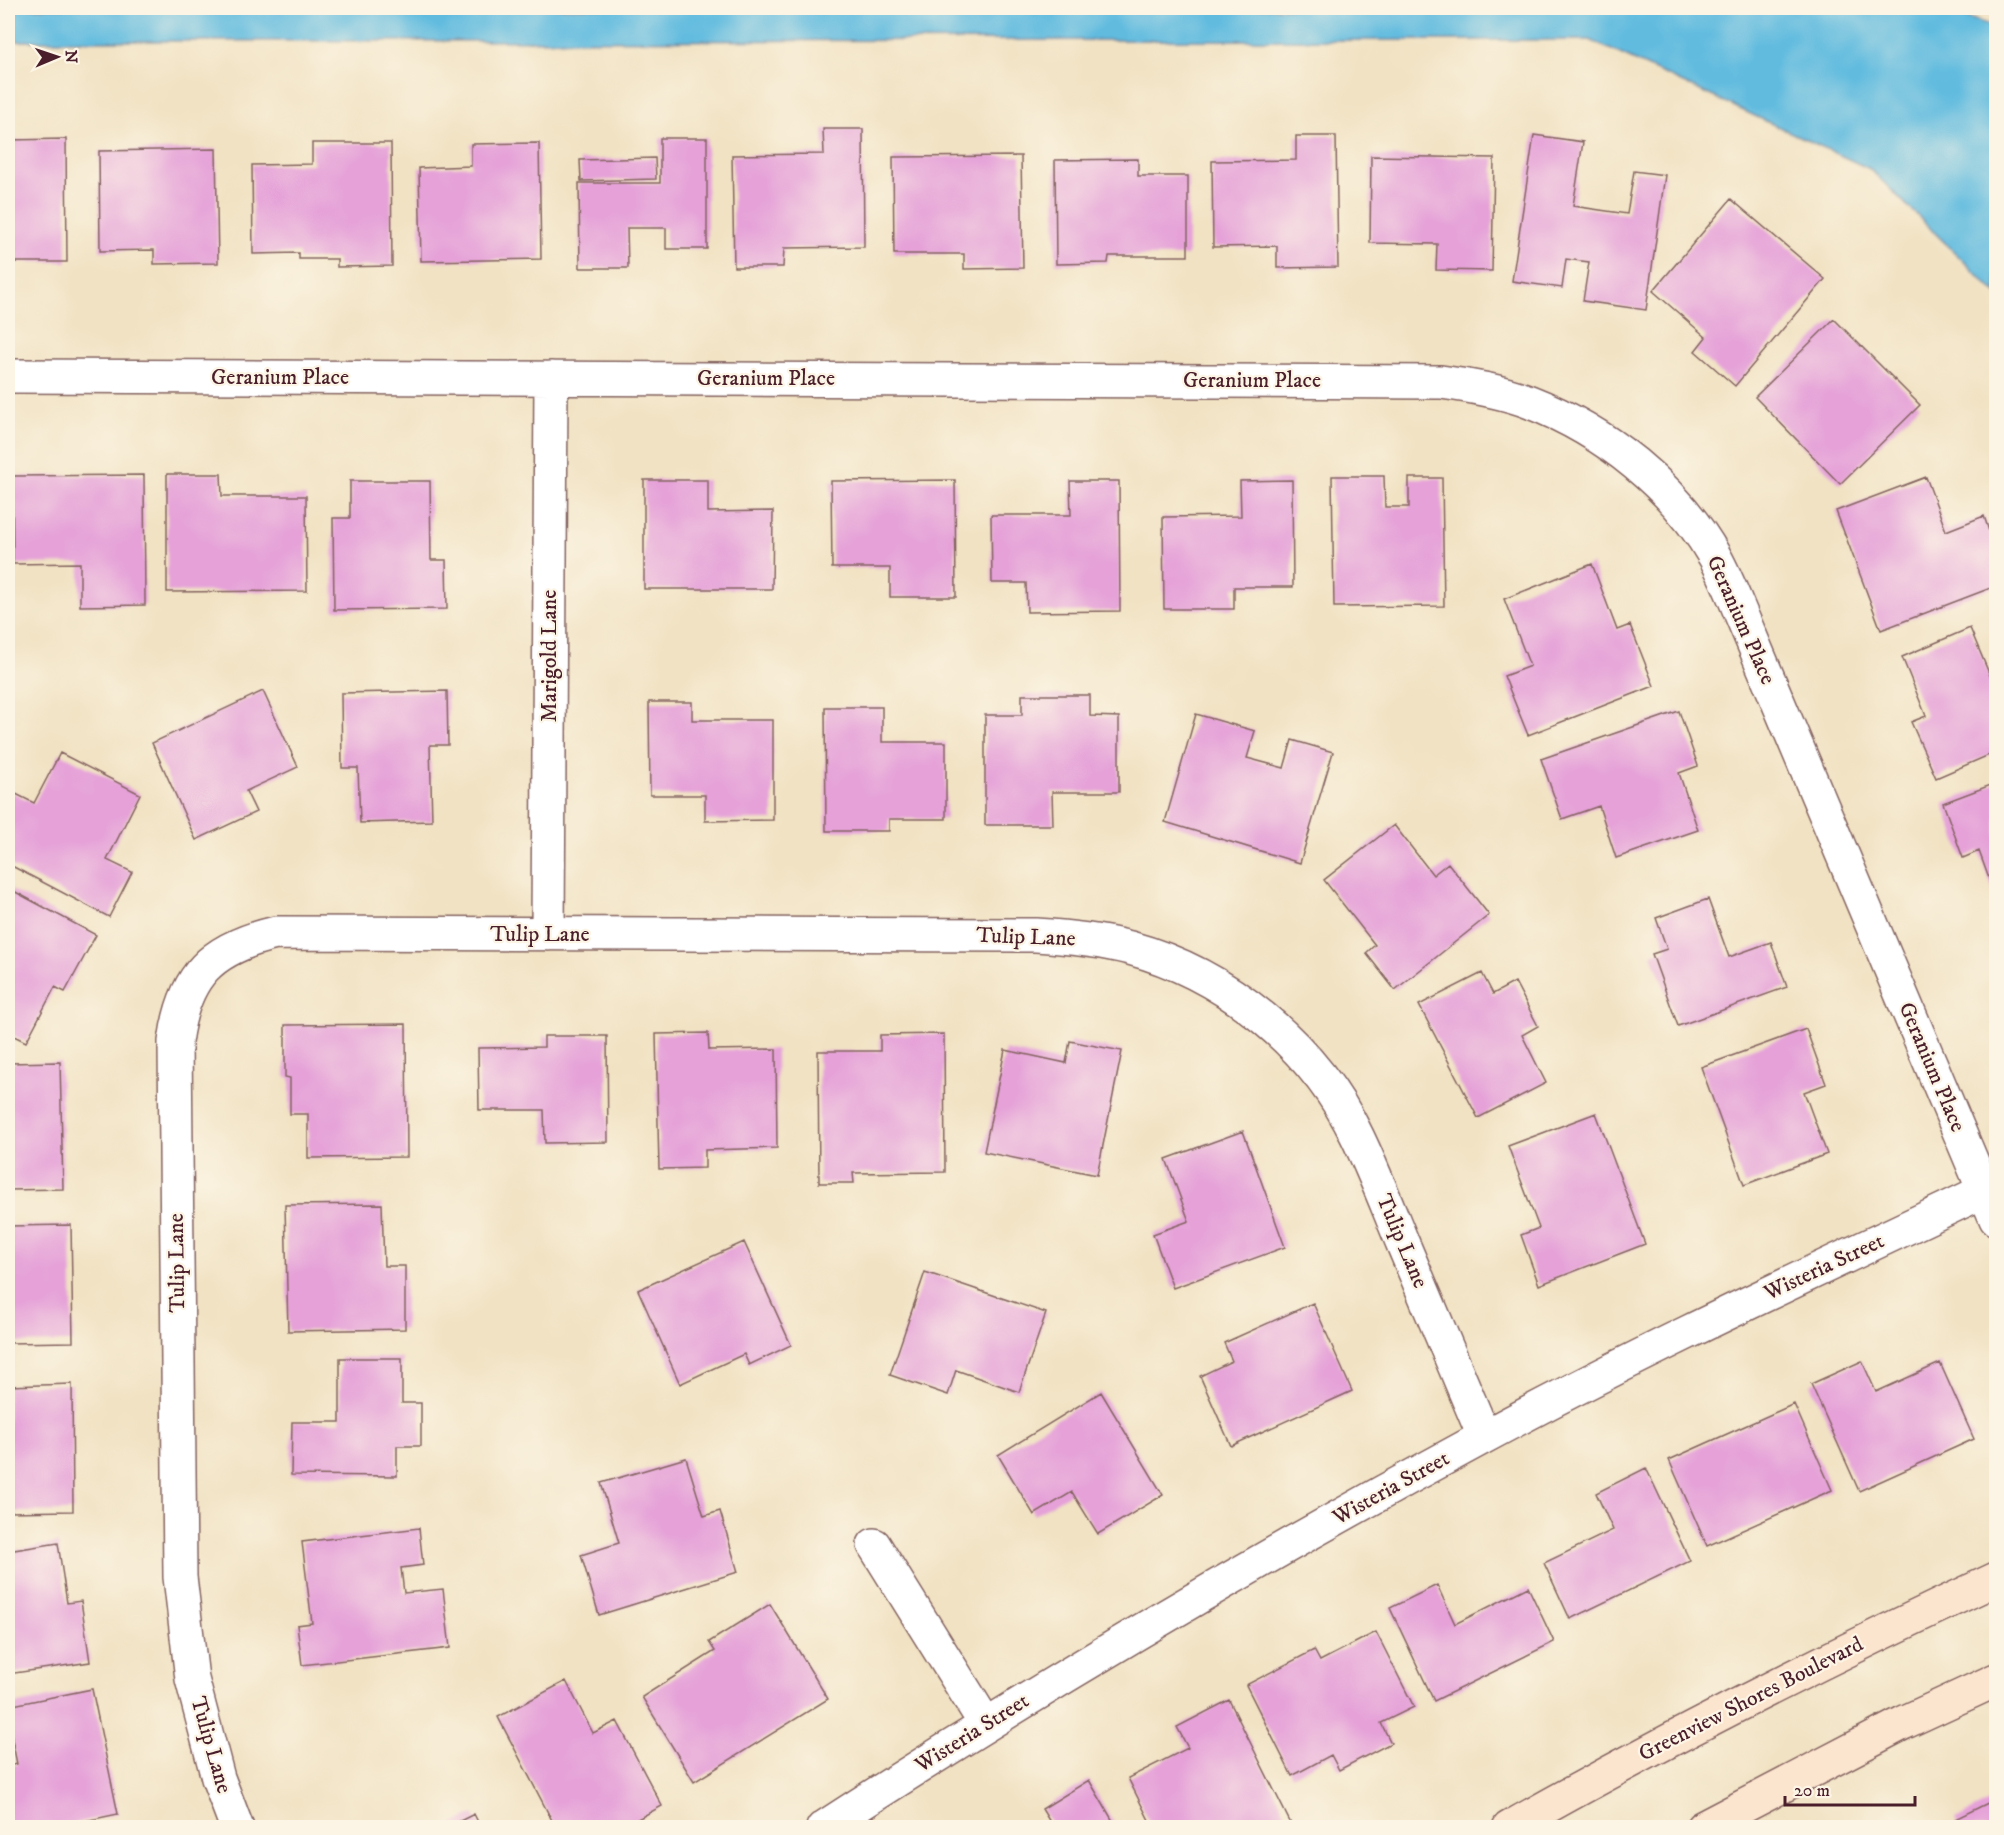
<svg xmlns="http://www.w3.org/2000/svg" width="2004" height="1835" font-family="'IM FELL DW Pica',serif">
  <rect width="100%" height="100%" fill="#fcf5e5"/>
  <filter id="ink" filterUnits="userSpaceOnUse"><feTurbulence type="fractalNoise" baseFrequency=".0167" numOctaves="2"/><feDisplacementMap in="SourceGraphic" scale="12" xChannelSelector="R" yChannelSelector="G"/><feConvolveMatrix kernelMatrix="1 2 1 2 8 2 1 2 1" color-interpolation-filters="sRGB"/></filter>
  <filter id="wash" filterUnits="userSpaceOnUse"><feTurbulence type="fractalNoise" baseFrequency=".008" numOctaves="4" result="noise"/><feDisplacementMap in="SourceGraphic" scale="24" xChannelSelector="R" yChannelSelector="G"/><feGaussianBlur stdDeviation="1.35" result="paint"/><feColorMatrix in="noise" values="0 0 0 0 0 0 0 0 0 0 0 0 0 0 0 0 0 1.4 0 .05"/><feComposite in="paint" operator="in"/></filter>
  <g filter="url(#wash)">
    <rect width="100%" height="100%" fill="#f1e2c3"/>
    <path fill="#61bbdf" stroke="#566d85" stroke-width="1.5" d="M8 8H1939L1996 27V293L1870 169 1590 40 8 41Z"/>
    <g id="blocks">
      <path fill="#e5a1d8" d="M823 129H863L864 247 784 248 783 267H734L732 155 824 154Z
        M1534 135 1583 142 1573 206 1627 214 1634 171 1665 175 1646 310 1583 301 1589 262 1566 259 1562 288 1512 281Z
        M1296 136H1336L1338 267 1277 268V246L1213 247 1212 161 1296 160Z
        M660 138H707V249H666V228H627L628 268H580L579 183H660Z
        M66 139 67 262H8V140Z
        M312 143H391L392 266 337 267V259H299V253L253 254 252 165 312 164Z
        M539 143 541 259 421 261 419 168 471 166V144Z
        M216 149 218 263 154 264V250L100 251 99 151Z
        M1021 156 1023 268 964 269V254H894L893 157Z
        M1371 156 1494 158 1492 271 1436 270 1437 244 1370 243Z
        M655 158 656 179 581 181 580 160Z
        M1138 159V176H1188V256H1109L1108 263 1056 264 1055 160Z
        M1731 199 1825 279 1735 386 1695 351 1706 337 1653 291Z
        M1834 319 1920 405 1840 484 1755 397Z
        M167 474H221L222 496H306L307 591 167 592Z
        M144 475 145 605 80 606V563L13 564 12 476Z
        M1332 476H1384L1385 507H1409V478H1442L1444 606 1334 607Z
        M1926 477 1946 531 1984 516 1996 552V586L1881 630 1836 511Z
        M644 480H708V512L773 511 772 589H644Z
        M955 480 956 597H890V568H832L831 481Z
        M1292 480 1293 587H1234V609H1164L1163 517 1241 516 1240 481Z
        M350 481H430L431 560H446L447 609 334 610 333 518H350Z
        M1070 481H1119L1120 611 1027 612 1026 583H992L991 515H1071Z
        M1592 564 1617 630 1630 625 1654 686 1528 735 1504 676 1530 666 1504 599Z
        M1970 628 1996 690V752L1936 778 1911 722 1926 716 1902 657Z
        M263 691 298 767 246 791 256 812 196 840 152 743Z
        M447 691 448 745H430L432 821 360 823 358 768H342L341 693Z
        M1022 695H1090V716L1119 717V792H1052L1053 825H985V715H1022Z
        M649 702H692V720H773V820L705 821V795H650Z
        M825 707H882V742H946V819H889V831H826Z
        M1679 711 1698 766 1679 773 1698 830 1616 858 1599 806 1562 819 1541 759Z
        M1196 714 1255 731 1247 758 1284 768 1292 740 1333 752 1300 863 1165 822Z
        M60 753 140 794 107 860 132 872 109 917 8 864V800L12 792 34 803Z
        M1996 783V898L1979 851 1963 858 1943 803Z
        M1394 825 1433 875 1448 863 1489 915 1395 990 1366 953 1375 945 1324 880Z
        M8 888 96 935 65 992 55 987 26 1042 8 1033Z
        M1708 899 1729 957 1771 942 1787 987 1678 1026 1652 954 1667 949 1656 918Z
        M1482 973 1493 994 1515 982 1538 1026 1522 1035 1546 1083 1478 1118 1419 1005Z
        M406 1024 407 1157 308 1158V1114H290V1078L285 1077V1025Z
        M1806 1029 1826 1084 1804 1092 1827 1154 1744 1185 1701 1067Z
        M708 1033 709 1050 776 1049 777 1148 705 1150V1168L659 1169 656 1034Z
        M944 1034 945 1172 853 1173 854 1183H819L818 1051H880V1035Z
        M544 1036H607L608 1142 545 1143 544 1110H479L478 1048 544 1047Z
        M1070 1041 1122 1051 1097 1175 984 1152 1005 1050 1066 1063Z
        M60 1062 63 1189 8 1190V1063Z
        M1596 1113 1645 1244 1539 1285 1521 1235 1539 1228 1508 1146Z
        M1243 1131 1285 1247 1173 1288 1153 1234 1189 1221 1166 1159Z
        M382 1204 384 1266H405V1329L288 1331 285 1205Z
        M71 1225 73 1342 8 1343V1226Z
        M744 1242 791 1345 749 1365 744 1354 680 1384 638 1290Z
        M925 1272 1046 1313 1019 1392 956 1370 948 1395 890 1375Z
        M1313 1303 1352 1391 1231 1446 1200 1376 1232 1361 1224 1343Z
        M340 1358H402V1403H421V1446H397V1476L291 1475 292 1422H340Z
        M1862 1361 1876 1392 1940 1363 1974 1439 1859 1491 1811 1384Z
        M72 1384 73 1511 8 1512V1386Z
        M1101 1392 1163 1495 1098 1534 1072 1492 1034 1515 998 1455Z
        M1794 1404 1832 1490 1707 1546 1669 1460Z
        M686 1458 704 1516 720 1511 738 1572 599 1615 581 1555 619 1543 601 1483Z
        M1646 1468 1690 1561 1570 1619 1544 1563 1613 1530 1596 1493Z
        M419 1528 423 1565 401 1568 404 1593 443 1589 450 1648 302 1665 297 1625 312 1623 302 1542Z
        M58 1543 67 1603 81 1601 90 1662 8 1674V1551Z
        M1437 1585 1455 1624 1528 1587 1554 1642 1434 1701 1390 1608Z
        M770 1604 828 1699 694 1782 642 1697 715 1651 709 1642Z
        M1376 1632 1414 1707 1381 1723 1391 1743 1339 1770 1331 1755 1292 1776 1246 1685 1314 1650 1320 1661Z
        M566 1681 593 1733 617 1721 662 1806 621 1828H556L498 1717Z
        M92 1689 118 1814 52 1828H8V1766L17 1764 8 1719V1706Z
        M1229 1700 1293 1828H1153L1128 1778 1188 1748 1177 1727Z
        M1089 1780 1117 1828H1041L1050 1822 1042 1809Z
        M1996 1799V1828H1959L1955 1819Z
        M474 1814 481 1828H446Z"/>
    </g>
  </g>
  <g filter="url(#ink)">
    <use href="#blocks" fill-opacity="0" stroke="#846360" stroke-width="1.5"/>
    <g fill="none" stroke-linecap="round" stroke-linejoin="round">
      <g stroke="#846360" stroke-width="36">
        <path id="street" d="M8 376 1441 382C1470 386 1502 391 1530 402 1604 431 1675 486 1715 557 1725 575 1733 595 1741 614L1996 1219
          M548 934 551 378
          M874 1545 985 1723
          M237 1828 218 1778 192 1679 180 1577 175 1042C184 975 211 948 276 933L1036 935C1067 937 1099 940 1130 948 1226 974 1314 1046 1357 1136 1374 1171 1388 1208 1403 1244 1430 1308 1457 1372 1484 1436
          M823 1828C1038 1689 1257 1559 1482 1438 1646 1349 1816 1271 1984 1191"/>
      </g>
      <g stroke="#846360" stroke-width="36">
        <path id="secondary" d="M1509 1828C1668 1738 1831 1656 1996 1579
          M1702 1828 1903 1723 1996 1680"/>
      </g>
      <use href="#street" stroke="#fff" stroke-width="33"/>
      <use href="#secondary" stroke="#fce5cf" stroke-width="33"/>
    </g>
  </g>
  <g text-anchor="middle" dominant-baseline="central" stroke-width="4.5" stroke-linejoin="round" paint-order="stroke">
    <g font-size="22" fill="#4a1f2b" stroke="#fcf5e5">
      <text x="280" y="377">Geranium Place</text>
      <text x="766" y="378">Geranium Place</text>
      <text x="1252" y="380">Geranium Place</text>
      <text transform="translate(1741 620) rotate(66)">Geranium Place</text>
      <text transform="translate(549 656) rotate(-90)">Marigold Lane</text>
      <text x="540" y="934">Tulip Lane</text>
      <text transform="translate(1026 937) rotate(2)">Tulip Lane</text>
      <text transform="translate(1932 1067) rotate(67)">Geranium Place</text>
      <text transform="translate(1402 1241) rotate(67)">Tulip Lane</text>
      <text transform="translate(177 1263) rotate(-91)">Tulip Lane</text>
      <text transform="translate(1824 1267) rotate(-25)">Wisteria Street</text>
      <text transform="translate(1391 1488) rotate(-29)">Wisteria Street</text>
      <text transform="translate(1751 1699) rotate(-27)">Greenview Shores Boulevard</text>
      <text transform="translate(972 1733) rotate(-32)">Wisteria Street</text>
      <text transform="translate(211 1745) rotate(74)">Tulip Lane</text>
    </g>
  </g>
  <rect width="2004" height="1835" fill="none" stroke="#fcf5e5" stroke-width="30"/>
  <g transform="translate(57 57) rotate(88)" stroke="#fcf5e5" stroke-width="4.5" paint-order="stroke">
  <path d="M0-4.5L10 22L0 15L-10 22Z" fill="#4a1f2b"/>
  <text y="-9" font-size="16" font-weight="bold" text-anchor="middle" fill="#4a1f2b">N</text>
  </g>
  <path d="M1785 1796v9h130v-9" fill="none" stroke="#4a1f2b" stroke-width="3"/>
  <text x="1794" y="1796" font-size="18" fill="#4a1f2b" stroke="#fcf5e5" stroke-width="4.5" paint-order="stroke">20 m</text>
</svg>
